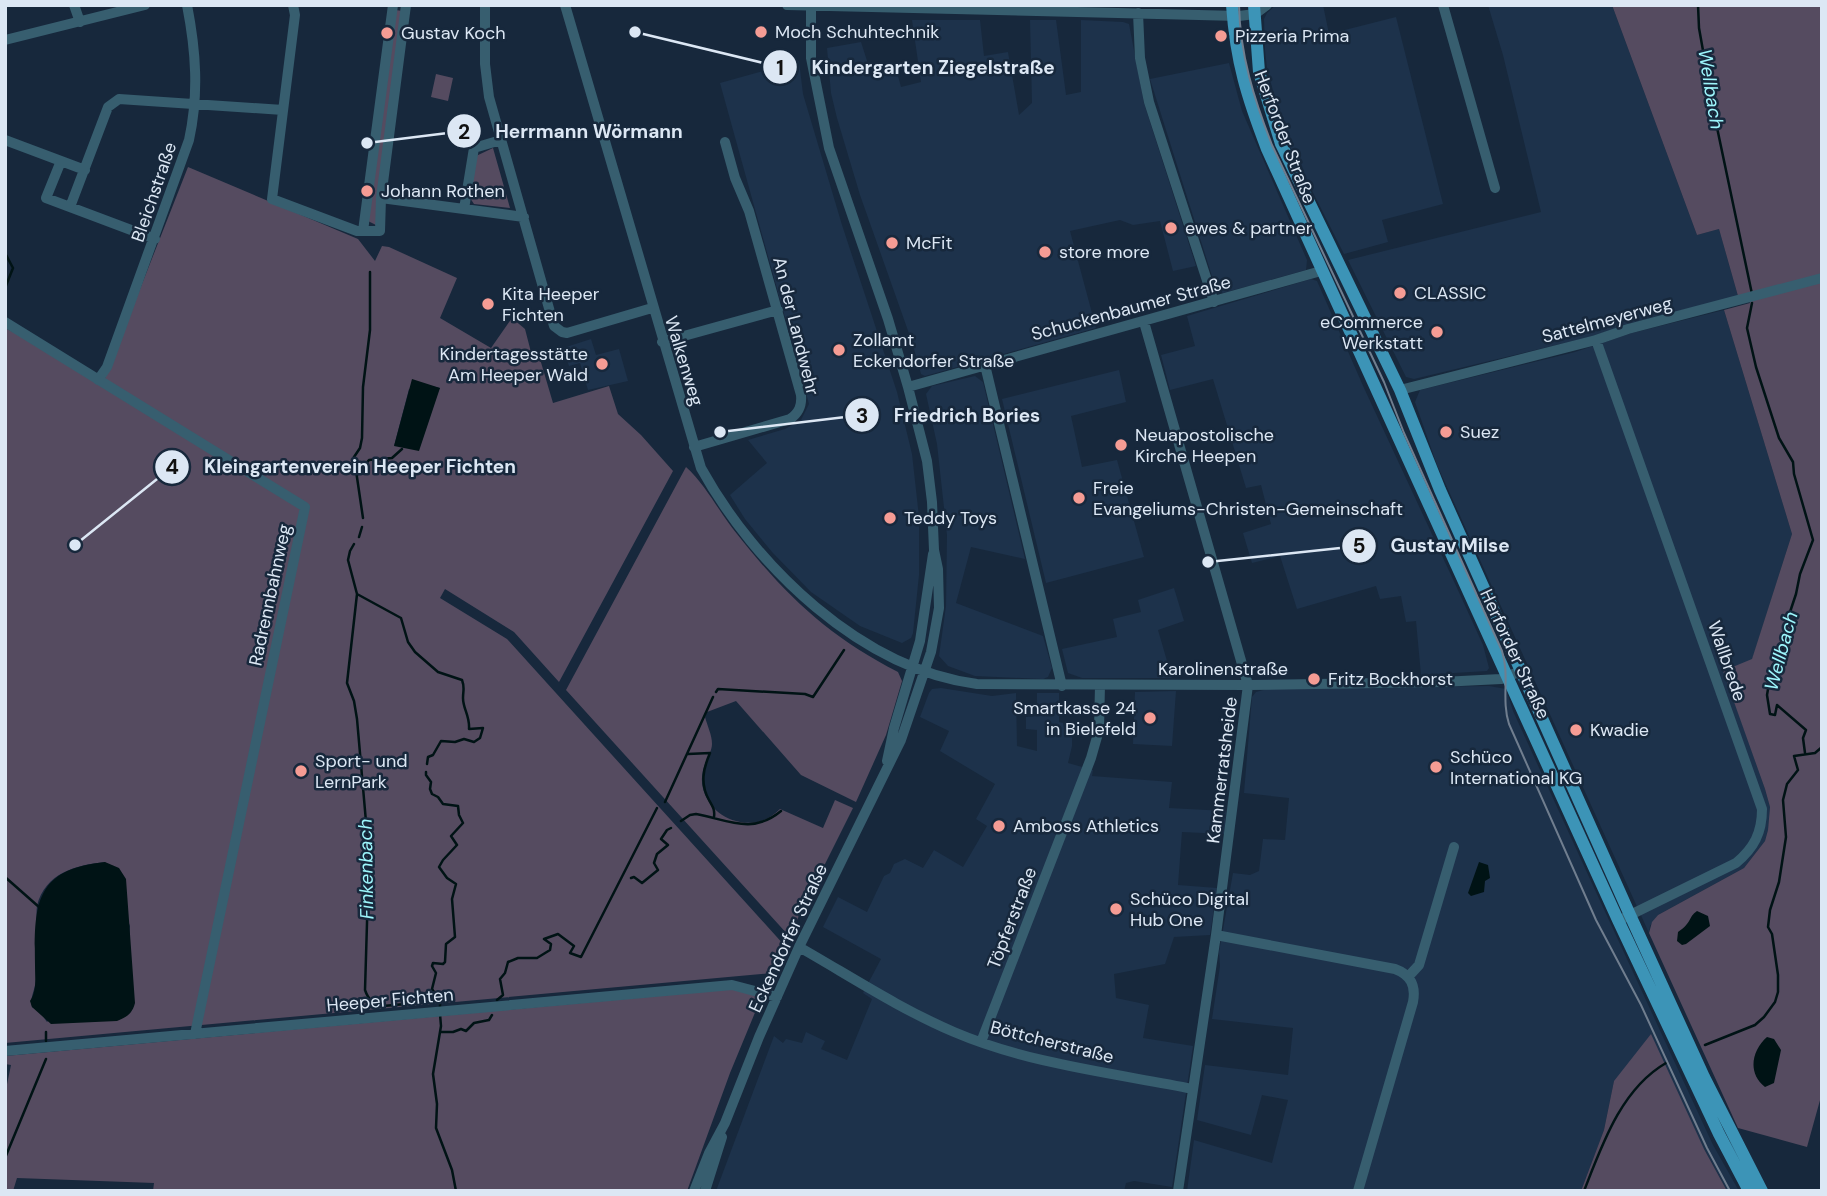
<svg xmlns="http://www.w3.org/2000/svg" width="1827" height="1196" font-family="'DM Sans',sans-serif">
  <rect width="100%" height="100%" fill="#17283c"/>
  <path fill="#1d324b" d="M1276 5H1323L1329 34 1396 17 1443 204 1382 220 1388 242 1344 254 1287 141 1267 69 1265 50 1264 19 1267 13Z
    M1488 5H1612L1697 235 1719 229 1738 296 1627 324 1594 336 1414 379 1406 377 1348 260 1541 212 1503 55Z
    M912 20H980L984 56 1008 52 1019 115 1032 103 1030 20H1056L1066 95 1081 92V20L1123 22 1129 24 1144 103 1196 266 1173 271 1160 221 1133 225 1120 220 1070 231 1096 328 925 376 921 374 912 342 860 195 837 118 831 93 827 48 861 42 870 70 895 65 901 87 921 82Z
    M799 61 803 94 842 225 897 392 912 454 919 517V575L913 633 911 638 902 643 860 626 811 592 772 552 745 519 730 495 767 463 748 440 785 429 801 420 809 404 720 83Z
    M1229 63 1242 111 1307 260 1306 270 1223 293 1216 289 1150 79Z
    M1311 279 1317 281 1364 388 1457 588 1483 645 1489 668 1487 671 1421 675 1416 621 1406 622 1401 596 1380 599 1376 586 1297 609 1280 556 1252 563 1243 533 1271 524 1261 485 1246 488 1213 379 1170 390 1161 355 1195 346 1187 316Z
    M1724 310 1792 534 1752 660 1724 672 1765 789 1770 807 1768 830 1765 841 1744 868 1658 915 1650 926 1649 933 1437 465 1415 402 1420 390 1575 352 1632 333Z
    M591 339 596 355 619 349 628 381 588 390 580 363 569 366 563 348Z
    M1119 370 1126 402 1071 416 1082 467 1117 460 1144 557 1046 583 1002 399Z
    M975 376 983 382 1025 559 971 547 956 603 1043 636 1052 668 1048 677 1043 679 975 676 948 666 939 656 946 606 947 535 937 444 926 394 932 386Z
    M1174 588 1184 621 1158 630 1172 678H1082L1068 673 1062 649 1117 637 1113 619 1141 612 1138 600Z
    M1489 686 1506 689 1513 711 1595 890 1713 1145 1739 1191H1727L1704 1149 1614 1081 1604 1130 1581 1191H1187L1194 1140 1272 1163 1288 1100 1262 1095 1251 1135 1197 1120 1205 1065 1288 1075 1293 1028 1212 1019 1220 966 1219 952 1233 873 1250 875 1259 871 1263 839 1285 840 1289 798 1244 793 1252 697 1256 692 1267 689Z
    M941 688 992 696 1016 693 1017 746 1037 751V730L1026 729V717L1037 716V693H1059V722L1063 723 1064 727 1072 726V746L1068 763 1093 770 1092 776 1172 782 1169 808 1226 811 1224 834 1182 832 1178 885 1217 888 1210 935 1174 937 1165 964 1114 974 1116 998 1149 1005 1143 1038 1193 1046 1172 1187 1134 1181 1126 1183 1124 1191H716L774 1036 783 1043 786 1039 802 1043 806 1032 825 1041 821 1049 847 1060 872 999 863 993 881 959 823 927 838 897 867 912 884 876 890 873 894 864 905 859 923 868 934 850 963 867 987 826 976 819 995 784 940 751 949 731 920 717 929 693 932 689Z
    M1176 691 1172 746 1133 744 1135 692Z"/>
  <path fill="#554b60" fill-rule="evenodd" d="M1612 5H1822V1093L1807 1147 1738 1128 1649 933 1652 922 1658 915 1744 868 1765 841 1768 830 1770 807 1765 789 1723 671 1752 659 1792 534 1724 310 1750 303 1748 295 1738 296 1719 229 1697 235Z
    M395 10 403 11 376 225 368 221Z
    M436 74 453 78 448 101 431 97Z
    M493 148 510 208 474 204 470 198 476 156Z
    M188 167 358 239 375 261 382 246 389 247 457 278 440 318 491 348 512 318 525 329 532 356 540 359 553 403 609 386 618 414 641 435 673 471 559 682 514 632 445 589 440 598 507 639 785 946 772 973 5 1043V328L105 378ZM427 385 440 388 394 446 409 389ZM105 862 130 926 129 941 47 1022 40 1012 32 1007C29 997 37 987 36 976 35 962 35 947 36 933 37 924 36 914 37 906 45 873 76 865 105 862Z
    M686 467C706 485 719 512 737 534 785 595 829 637 898 672L902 681 886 735 856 802 801 775 736 701 707 712 705 717C707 725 712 735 712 744 712 752 705 761 703 770 697 795 716 818 740 822 756 825 769 820 780 809L823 828 835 800 853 808 789 936 566 690Z
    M766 986 730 1073 687 1191H153L154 1183 17 1178 13 1191H5V1094L11 1065 5 1064V1056Z
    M1651 1034 1704 1149 1727 1191H1581L1604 1130 1614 1081Z"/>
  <path fill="#001315" d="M412 379 440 388 419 451 394 446Z
    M105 862 119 868 126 879 135 1003C132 1014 127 1017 117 1021L51 1024 32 1007 30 1001C37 991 35 978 35 965 34 904 35 869 105 862Z
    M1479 862 1488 865 1490 878 1485 881 1484 892 1471 896 1468 893Z
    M1697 911 1708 916 1710 926 1686 944 1682 945 1677 941 1678 932C1692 923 1688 917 1697 911Z
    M1767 1037 1774 1039 1781 1050 1774 1083 1765 1087C1747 1073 1752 1050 1767 1037Z"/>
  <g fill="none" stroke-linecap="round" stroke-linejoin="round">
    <path stroke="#001315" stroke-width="2.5" d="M1698 5 1699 28 1715 118 1752 294
      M5 253 13 268 5 288
      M1752 303 1747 328 1756 367 1779 438 1793 462 1794 474 1813 540 1800 574 1796 594 1786 624 1787 638 1779 658 1772 666 1767 695 1770 714 1775 715 1777 705 1806 730 1803 738 1805 753
      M357 475 369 460 392 458 402 449
      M363 518 354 457 360 448 362 438 363 387 370 330V272
      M359 537 362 527
      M354 544 350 551 348 560 357 594 347 683 354 701 357 719 369 856 365 990C368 999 374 1005 383 1006L440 1001
      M357 594 401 618 408 642 415 652 438 672 462 680C465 688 463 690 463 698 463 709 470 716 469 729L483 728 480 738 474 742 464 739 455 742 441 741 433 755 428 757 427 764
      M716 692 718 689 805 694 813 697 844 650
      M688 754 710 753C703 769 700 784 709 800 713 807 715 810 714 817
      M426 772V775L431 782 430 789 432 794 438 797 443 804 458 806 459 815 463 823 451 836 457 845 443 860 439 867 447 878 456 884 452 899 455 937 446 944 445 962 443 964 433 963 432 966 436 973 432 989 440 1001V1007
      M665 802 713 697
      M681 821 690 815 696 814C728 820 752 835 781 811
      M5 877 39 907
      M631 878 634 877 642 883 658 870 654 863 657 854 668 845 661 839 667 830 671 828
      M497 1000 503 995 500 979 505 973 508 962 518 958H537L550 950 551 944 544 939 558 934 574 946 570 953 581 957 657 808
      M440 1014 441 1026 433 1074 437 1104 436 1128 452 1170 456 1191
      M46 1032V1041
      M441 1032H453L461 1029 466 1031 474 1023 489 1020 492 1015
      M1705 1045 1755 1025 1764 1017 1775 1002 1778 992V975L1772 934 1768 927 1770 910 1779 882 1786 837 1783 800 1787 784 1798 770 1794 756 1815 753 1822 747
      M5 1158 46 1059
      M1584 1191C1602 1145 1621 1089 1666 1063"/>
    <path stroke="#375e6f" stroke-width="10" d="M74 5 80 22
      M293 5 295 15 272 199 357 231H363
      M393 5 363 231H380L381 198 406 5
      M485 5V64L489 97 554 326 562 332 567 333 652 308
      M565 5 701 468C755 566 861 669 977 684L1248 685 1441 682 1501 679 1521 671
      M787 5 1239 16 1255 14 1267 5
      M1443 5 1495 188
      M1138 13 1140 58 1149 102 1214 302
      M5 40 145 5
      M5 140 61 161 46 198 155 239
      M61 161 85 170
      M381 198 524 217
      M70 207 108 107 119 99 283 110
      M464 209 474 148 501 140
      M5 322 305 507 195 1034
      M1144 322 1248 685 1216 935 1178 1191
      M1596 340 1762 809C1762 833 1754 848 1736 863L1624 918
      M662 342 778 310
      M985 365 1062 686
      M98 380 107 367 189 140C199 94 196 51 187 5
      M908 387 1321 271
      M1400 390 1596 340 1628 329 1822 278
      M694 447 790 419C799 413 802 406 801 395L749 211 735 178 725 142
      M887 761 894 728 920 641 933 554
      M1216 935 1395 969C1411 975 1416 986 1413 1002L1358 1191
      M799 947C850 976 900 1009 954 1032 1029 1064 1113 1073 1193 1089
      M1408 977 1419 965 1454 847
      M981 1042 1091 758 1099 730 1100 685
      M5 1051 732 985 777 997
      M694 1191 709 1153 725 1123 759 1037 799 947 901 740 931 652 939 608 938 569 934 550 932 502 927 461 908 387 888 319 829 148 811 58V5
      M705 1191 722 1137"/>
    <path stroke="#3c94b7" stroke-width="12" d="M1232 5C1236 62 1247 97 1267 149L1618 920 1719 1134 1749 1191
      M1254 5 1259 72 1281 144 1400 390 1440 490 1630 915 1704 1077 1762 1191"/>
    <path stroke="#707e8f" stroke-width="2" d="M1239 5C1240 55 1254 99 1272 145L1384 382 1404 433 1502 651C1510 676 1501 699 1509 724L1596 920 1641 1005 1707 1148 1730 1191"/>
  </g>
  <g fill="#f59c94" stroke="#17283c" stroke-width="2.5">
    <circle cx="761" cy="32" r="7"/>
    <circle cx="387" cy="33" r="7"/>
    <circle cx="1221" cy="36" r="7"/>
    <circle cx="367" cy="191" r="7"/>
    <circle cx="1171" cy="228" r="7"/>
    <circle cx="892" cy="243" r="7"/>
    <circle cx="1045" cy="252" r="7"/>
    <circle cx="1400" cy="293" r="7"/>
    <circle cx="488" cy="304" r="7"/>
    <circle cx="1437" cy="332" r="7"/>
    <circle cx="839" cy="350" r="7"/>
    <circle cx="602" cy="364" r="7"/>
    <circle cx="1446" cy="432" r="7"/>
    <circle cx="1121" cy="445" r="7"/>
    <circle cx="1079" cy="498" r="7"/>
    <circle cx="890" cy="518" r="7"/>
    <circle cx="1314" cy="679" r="7"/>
    <circle cx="1150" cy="718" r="7"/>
    <circle cx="1576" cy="730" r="7"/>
    <circle cx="1436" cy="767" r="7"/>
    <circle cx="301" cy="771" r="7"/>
    <circle cx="999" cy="826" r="7"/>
    <circle cx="1116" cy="909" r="7"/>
  </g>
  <g text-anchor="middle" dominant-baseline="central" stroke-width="5" stroke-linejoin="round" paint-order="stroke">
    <g font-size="18" fill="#dce7f4" stroke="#17283c" text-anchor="start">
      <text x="775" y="32">Moch Schuhtechnik</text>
      <text x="401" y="33">Gustav Koch</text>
      <text x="1235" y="36">Pizzeria Prima</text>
      <text x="381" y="191">Johann Rothen</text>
      <text x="1185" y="228">ewes &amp; partner</text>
      <text x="906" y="243">McFit</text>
      <text x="1059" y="252">store more</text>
      <text x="1414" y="293">CLASSIC</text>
      <text x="502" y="294">Kita Heeper<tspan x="502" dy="21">Fichten</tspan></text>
      <text x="1423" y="322" text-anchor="end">eCommerce<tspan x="1423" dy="21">Werkstatt</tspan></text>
      <text x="853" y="340">Zollamt<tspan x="853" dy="21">Eckendorfer Straße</tspan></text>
      <text x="588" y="354" text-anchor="end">Kindertagesstätte<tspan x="588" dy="21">Am Heeper Wald</tspan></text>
      <text x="1460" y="432">Suez</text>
      <text x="1135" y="435">Neuapostolische<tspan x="1135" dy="21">Kirche Heepen</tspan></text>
      <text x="1093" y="488">Freie<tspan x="1093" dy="21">Evangeliums-Christen-Gemeinschaft</tspan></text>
      <text x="904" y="518">Teddy Toys</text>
      <text x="1328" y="679">Fritz Bockhorst</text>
      <text x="1136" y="708" text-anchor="end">Smartkasse 24<tspan x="1136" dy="21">in Bielefeld</tspan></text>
      <text x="1590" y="730">Kwadie</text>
      <text x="1450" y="757">Schüco<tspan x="1450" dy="21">International KG</tspan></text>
      <text x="315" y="761">Sport- und<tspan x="315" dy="21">LernPark</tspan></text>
      <text x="1013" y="826">Amboss Athletics</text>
      <text x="1130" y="899">Schüco Digital<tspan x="1130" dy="21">Hub One</tspan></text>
    </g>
    <g font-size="18" fill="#dce7f4" stroke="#17283c">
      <text transform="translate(1285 137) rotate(69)">Herforder Straße</text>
      <text transform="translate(154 192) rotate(-71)">Bleichstraße</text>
      <text transform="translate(1131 308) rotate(-15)">Schuckenbaumer Straße</text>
      <text transform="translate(1607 320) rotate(-15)">Sattelmeyerweg</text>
      <text transform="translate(796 326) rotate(76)">An der Landwehr</text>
      <text transform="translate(684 361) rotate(73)">Walkenweg</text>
      <text transform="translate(270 595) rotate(-78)">Radrennbahnweg</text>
      <text transform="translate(1515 654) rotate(65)">Herforder Straße</text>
      <text transform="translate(1727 661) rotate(71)">Wallbrede</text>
      <text x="1223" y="669">Karolinenstraße</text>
      <text transform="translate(1222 770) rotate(-83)">Kammerratsheide</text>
      <text transform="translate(1012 918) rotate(-69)">Töpferstraße</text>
      <text transform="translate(788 938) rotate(-65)">Eckendorfer Straße</text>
      <text transform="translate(390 1000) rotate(-5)">Heeper Fichten</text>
      <text transform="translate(1052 1042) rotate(14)">Böttcherstraße</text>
    </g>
    <g font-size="19" font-style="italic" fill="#9df6fc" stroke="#17283c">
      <text transform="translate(1711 89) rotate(81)">Wellbach</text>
      <text transform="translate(1781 651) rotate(-75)">Wellbach</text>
      <text transform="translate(366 869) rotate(-91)">Finkenbach</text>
    </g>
  </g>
  <path fill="none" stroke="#dce7f4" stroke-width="2.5" d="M635 32L780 67M367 143L464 131M720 432L862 415M75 545L172 467M1208 562L1359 546"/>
  <g fill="#dce7f4" stroke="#17283c" stroke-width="2.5">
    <circle cx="635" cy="32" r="7"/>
    <circle cx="367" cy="143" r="7"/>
    <circle cx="720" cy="432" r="7"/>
    <circle cx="75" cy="545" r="7"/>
    <circle cx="1208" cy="562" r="7"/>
    <circle cx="780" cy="67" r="18"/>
    <circle cx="464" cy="131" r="18"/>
    <circle cx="862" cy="415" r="18"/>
    <circle cx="172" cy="467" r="18"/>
    <circle cx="1359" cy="546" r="18"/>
  </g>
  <g font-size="21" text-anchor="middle" font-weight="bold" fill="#111">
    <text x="780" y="75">1</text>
    <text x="464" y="139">2</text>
    <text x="862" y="423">3</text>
    <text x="172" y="474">4</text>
    <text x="1359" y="553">5</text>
  </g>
  <g font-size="19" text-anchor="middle" font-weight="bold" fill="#dce7f4" stroke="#17283c" stroke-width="5" stroke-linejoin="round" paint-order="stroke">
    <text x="933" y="74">Kindergarten Ziegelstraße</text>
    <text x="589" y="138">Herrmann Wörmann</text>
    <text x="967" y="422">Friedrich Bories</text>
    <text x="360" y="473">Kleingartenverein Heeper Fichten</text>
    <text x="1450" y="552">Gustav Milse</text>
  </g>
  <rect width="1827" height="1196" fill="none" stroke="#dce7f4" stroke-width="14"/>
</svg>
